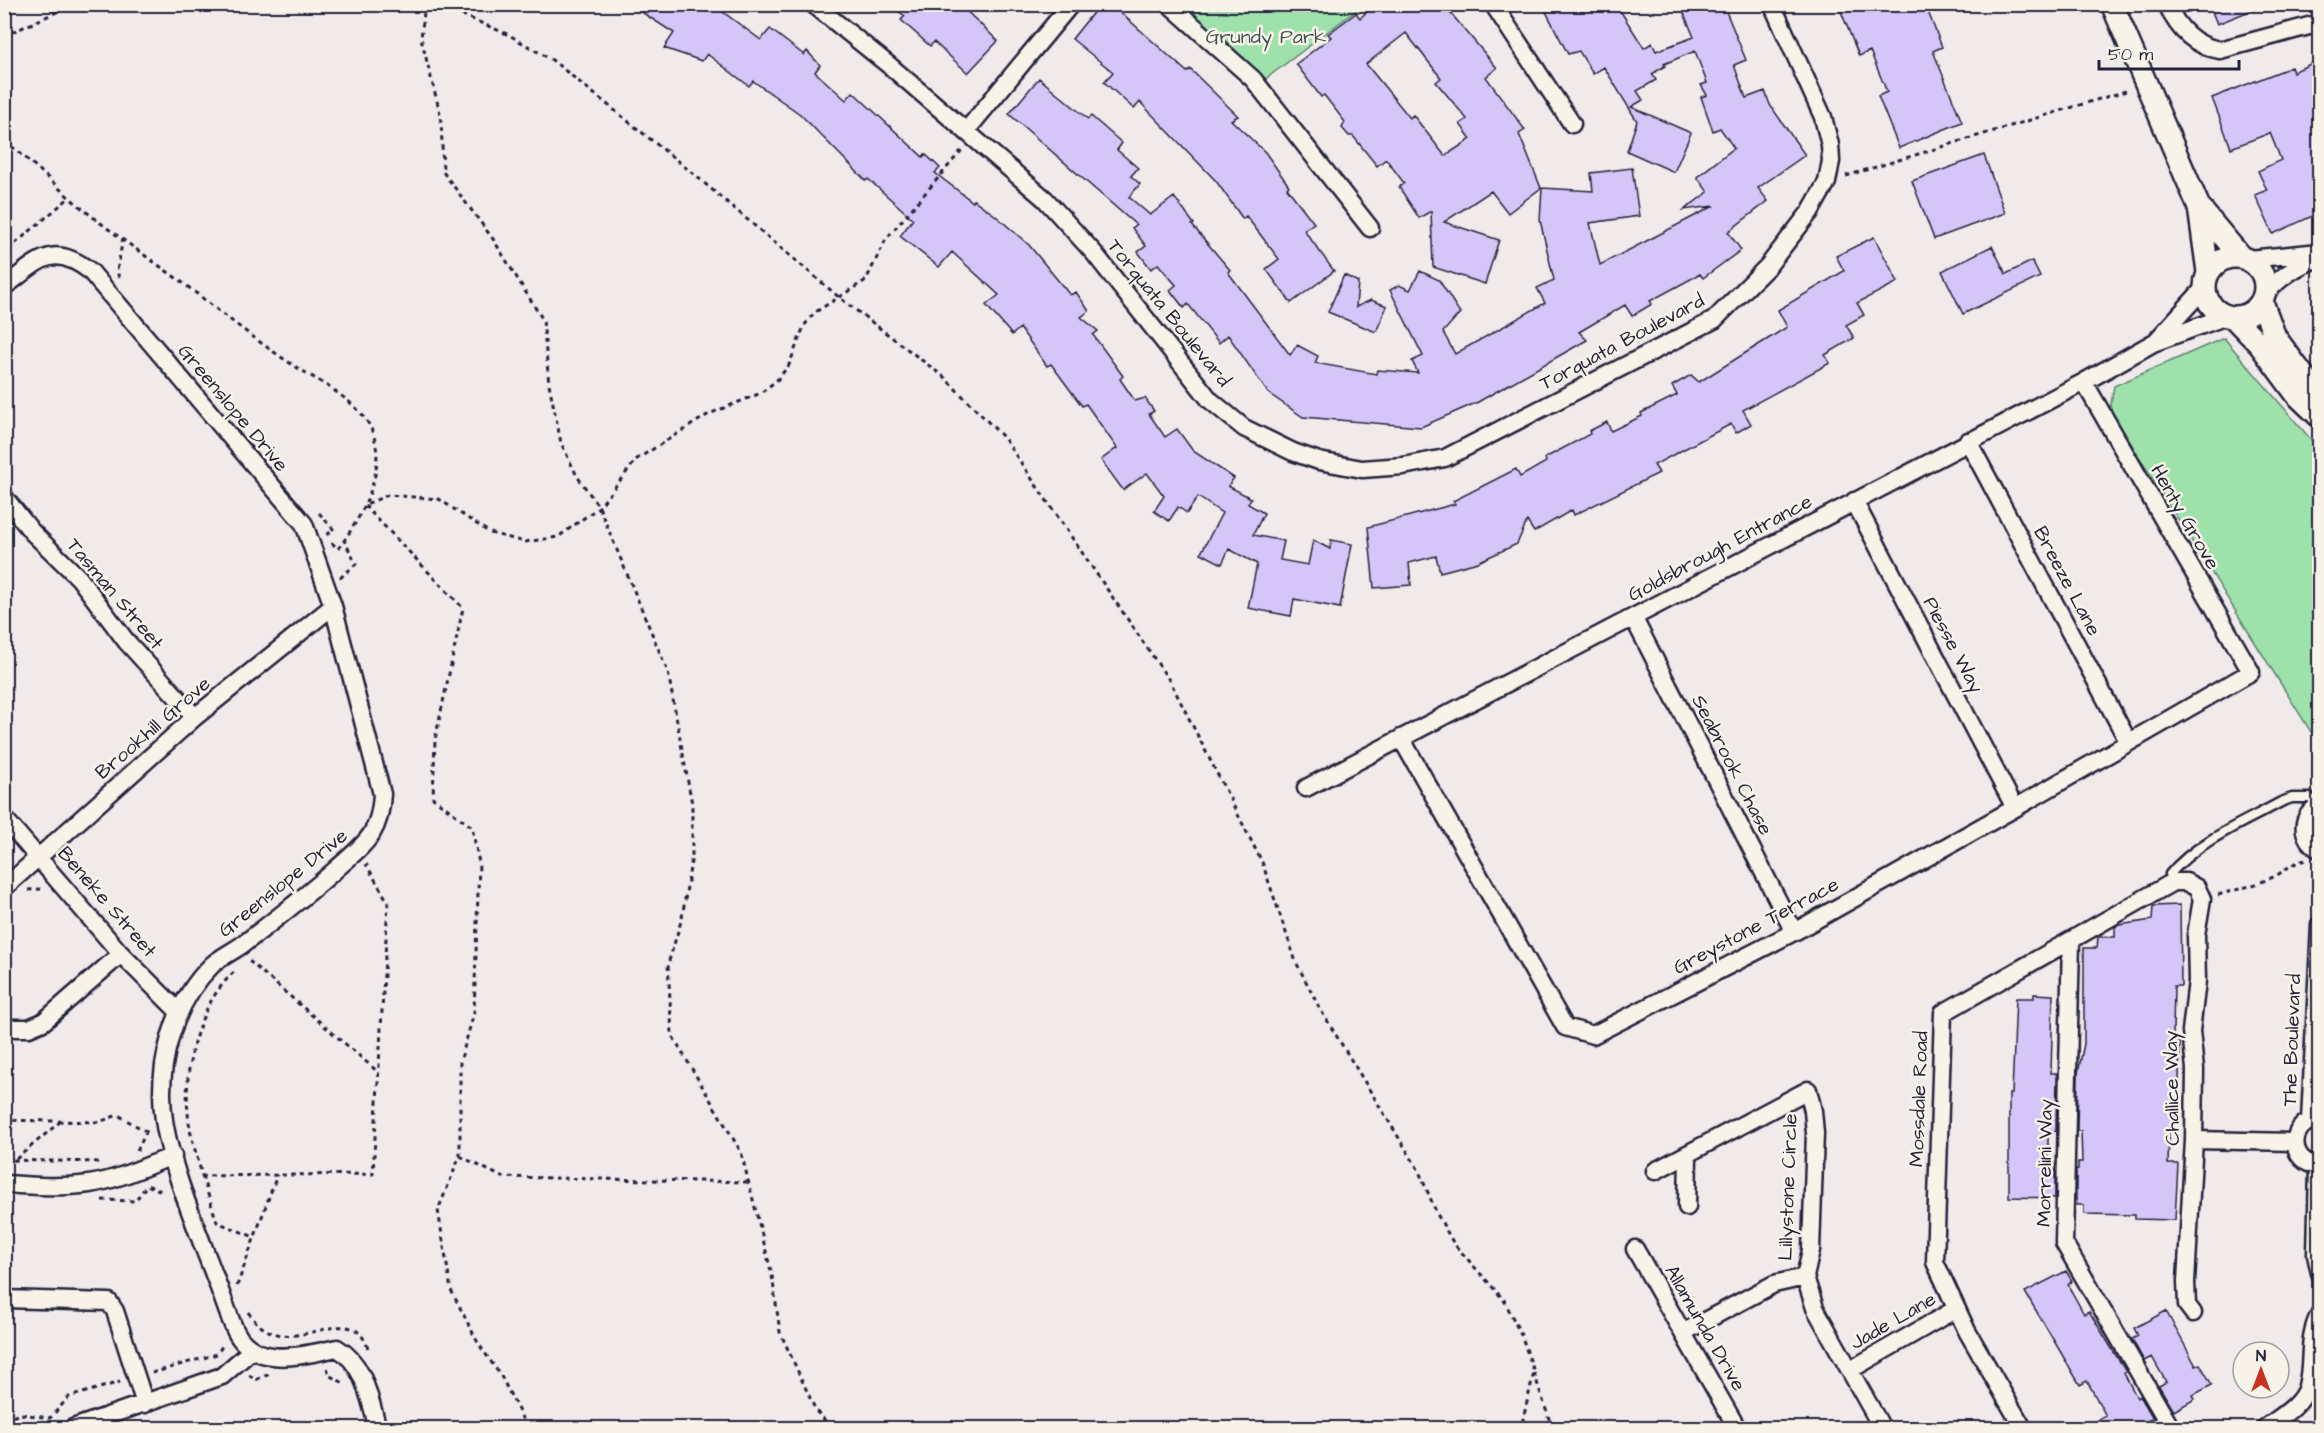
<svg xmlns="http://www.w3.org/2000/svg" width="2324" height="1433" font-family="'Architects Daughter',sans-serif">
  <rect width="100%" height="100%" fill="#f0eaeb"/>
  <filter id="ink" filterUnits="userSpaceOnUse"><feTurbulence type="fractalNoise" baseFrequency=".0167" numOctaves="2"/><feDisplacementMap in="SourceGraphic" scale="12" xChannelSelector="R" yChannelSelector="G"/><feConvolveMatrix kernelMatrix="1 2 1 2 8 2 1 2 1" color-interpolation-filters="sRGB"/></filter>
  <g filter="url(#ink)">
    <path fill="#9ee1ab" stroke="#608273" stroke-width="1.5" d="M1182 5H1363L1264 80Z
      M2224 338 2319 449V745L2110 410 2114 386Z"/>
    <path fill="#d4c6f8" stroke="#22223b" stroke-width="1.5" fill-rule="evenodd" d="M629 4H712L761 40 770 29 804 55 807 51 820 65 815 72 846 100 853 92 923 157 925 154 940 168 935 173 973 202 974 200 996 216 1029 245 1070 295 1076 292 1089 311 1081 317 1098 331 1093 335 1123 376 1120 379 1135 401 1145 398 1154 411 1149 414 1165 437 1177 429 1193 451 1234 478 1228 486 1251 498 1248 504 1264 513 1253 535 1284 541 1280 560 1308 565 1313 540 1330 549 1331 540 1352 544 1340 608 1294 599 1291 616 1248 608 1257 564 1229 549 1222 564 1201 553 1222 513 1198 497 1187 513 1178 507 1169 521 1154 511 1164 496 1147 473 1123 490 1101 460 1117 448 1086 404 1082 406 1051 364 1047 366 1020 328 1012 335 986 305 999 295 952 252 939 267 900 236 913 219 868 179 866 181 800 114 753 81 749 86 707 54 702 61 664 48 674 33Z
      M888 4H959L998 41 968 73 934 42 930 46 901 20 905 16Z
      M1100 4H1111L1187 72 1190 69 1238 116 1231 120 1265 152 1289 186 1287 188 1314 223 1304 230 1334 271 1291 303 1266 269 1279 259 1246 216 1243 219 1216 181 1140 102 1134 109 1104 82 1113 72 1072 39Z
      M1376 4H1443L1497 68 1486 77 1525 130 1519 134 1541 188 1508 213 1491 191 1444 222 1499 240 1485 284 1433 267 1431 211 1419 218 1399 187 1404 183 1386 159 1377 166 1353 136H1349L1342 128 1345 122 1324 95 1321 97 1296 64 1331 37 1328 34 1356 13 1360 18ZM1406 33 1441 78 1436 82 1467 119 1460 124 1471 139 1445 156 1413 115 1410 118 1366 64Z
      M1542 4H1616L1644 48 1652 43 1656 51 1694 37 1680 4H1723L1746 60 1734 65 1746 98 1765 91 1770 105 1805 155 1758 188 1768 201 1728 232 1741 250 1703 278 1700 274 1650 301 1652 304 1632 316 1625 305 1579 332 1587 340 1478 402 1421 427 1303 417 1268 393 1228 335 1219 343 1188 304 1184 308 1170 290 1176 285 1158 264 1151 269 1138 252 1146 246 1132 228 1136 225 1009 114 1039 78 1088 119 1091 116 1122 143 1117 150 1138 168 1131 176 1140 184 1129 197 1150 215 1174 197 1194 224 1192 225 1230 270 1228 272 1290 355 1297 345 1318 356 1315 363 1376 374 1377 370 1418 373 1412 361 1423 356 1390 290 1399 285 1410 290 1420 271 1439 280 1460 313 1443 332 1455 354 1545 303 1537 288 1554 280 1540 220 1542 188 1593 191 1591 173 1632 168 1639 216 1590 223 1600 265 1714 206 1684 210 1708 192 1697 177 1734 148 1720 128 1713 131 1701 97 1707 95 1701 85 1707 83 1695 51 1664 64 1665 66 1652 74 1656 80 1637 91 1643 100 1631 107 1691 133 1674 172 1627 151 1637 121 1604 67 1593 74 1579 51 1568 54Z
      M1838 4H1925L1942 47 1933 51 1962 122 1899 148 1878 96 1887 92 1870 51 1859 56Z
      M2209 4H2264L2265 5 2217 24Z
      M2319 60V213L2273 234 2255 195 2267 190 2258 171 2281 160 2270 133 2231 148 2212 98 2291 67 2293 72Z
      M1984 155 2005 213 1934 239 1912 181Z
      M1874 237 1898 282 1857 303 1864 315 1846 325 1854 338 1825 355 1830 363 1743 410 1751 424 1736 433 1731 424 1654 465 1659 473 1574 515 1572 510 1534 532 1527 521 1517 544 1478 562 1440 572 1436 556 1409 563 1411 585 1374 588 1368 527 1455 504 1453 501 1516 469 1520 477 1546 462 1545 458 1590 434 1589 431 1607 422 1611 431 1642 416 1641 413 1677 395 1672 386 1691 375 1699 382 1787 327 1778 310 1844 271 1836 256Z
      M1992 246 2006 274 2032 261 2040 277 1963 314 1942 271Z
      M1344 275 1358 282 1356 307 1371 300 1387 306 1376 332 1328 312Z
      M2180 905 2181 986H2174L2173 1030 2174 1041 2180 1042 2179 1081H2175L2173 1108 2180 1109V1123H2173L2172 1132H2169L2168 1164H2178L2175 1220 2135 1219V1215L2084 1214V1205H2077L2076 1198V1170H2078V1162H2082L2081 1131H2077L2078 1073 2084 1044V948H2097L2098 937H2115V927L2119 925 2152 920 2153 906Z
      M2034 994 2053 995 2051 1073H2057L2056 1131H2048V1170H2055V1198L2009 1197V1094H2012L2016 998H2034Z
      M2066 1271 2072 1281 2068 1285 2084 1314 2089 1311 2126 1372 2124 1373 2137 1398 2140 1396 2153 1418 2134 1428H2083L2106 1416 2087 1381 2080 1385 2025 1292Z
      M2166 1311 2196 1366 2200 1364 2212 1385 2193 1395 2195 1399 2174 1411 2159 1386 2166 1382 2152 1357 2144 1361 2132 1339 2138 1336 2134 1328Z"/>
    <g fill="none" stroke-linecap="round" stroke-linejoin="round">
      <g stroke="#22223b" stroke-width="13">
        <path id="service" d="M2173 882 2170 874C2199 840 2243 823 2281 802L2292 798H2310L2318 806"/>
      </g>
      <g stroke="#22223b" stroke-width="21">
        <path id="minor" d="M813 4 890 66 1045 199 1094 253 1210 400 1244 428 1293 452 1319 461 1362 469 1403 466 1445 458 1714 320 1768 266 1810 212 1827 182 1831 161 1830 145 1823 117 1772 4
          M1169 4 1253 79 1370 228
          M1493 4 1572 124
          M2167 4C2177 28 2194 46 2220 50L2320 23
          M966 131 1071 4
          M2248 259 2320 252
          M4 287C38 262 51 241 90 271L304 524 333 606 382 794C380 836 364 844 334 871 306 896 276 919 246 942 236 950 222 956 212 965 173 1003 156 1066 164 1120 172 1174 203 1243 222 1296 226 1307 230 1319 235 1330 254 1370 303 1355 337 1348 365 1364 369 1399 378 1428
          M2264 295C2280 277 2296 266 2319 258
          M2156 341 2204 288
          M1968 441 2128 741
          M4 497 32 532 79 578 126 641 195 717
          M1854 501 2015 808
          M1633 617 1794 932
          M1401 738 1565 1027 1593 1035 1794 932 2015 808 2251 672 2084 382
          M1306 788 2084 382 2153 343 2227 316
          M2320 805C2299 816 2300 838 2320 850
          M4 818 121 954 179 1012
          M4 888 195 717 333 606
          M2071 941 2064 1243 2171 1428
          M4 1028H29L43 1022 121 954
          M2319 1119C2287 1122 2288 1164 2320 1166
          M2310 1120 2320 925
          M2194 1140 2295 1142
          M2318 1166 2316 1255 2320 1273
          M1655 1171 1808 1090 1813 1111 1815 1133 1811 1250 1805 1277 1815 1308 1882 1428
          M4 1184C33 1186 61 1188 89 1184 118 1180 146 1166 173 1156
          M1687 1207 1688 1155
          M1635 1249 1737 1428
          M4 1299 109 1302 115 1311 145 1404
          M1684 1332 1774 1284 1805 1277
          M1850 1370 1956 1309
          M73 1428 222 1376 252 1350
          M2023 1428 1967 1331 1935 1262 1943 1013 2173 882H2186L2197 888 2202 899 2196 935 2197 981 2191 1031 2195 1069 2194 1140 2186 1282 2187 1305 2193 1313
          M2265 1428C2279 1418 2303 1404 2307 1386 2314 1359 2306 1340 2320 1313"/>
      </g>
      <g stroke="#22223b" stroke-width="26">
        <path id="tertiary" d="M2112 4 2199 207 2208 272
          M2199 207 2240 256
          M2205 287a30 30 0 1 1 60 0a30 30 0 1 1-60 0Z
          M2262 302 2275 337 2320 398
          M2233 317 2260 345 2297 395 2320 417"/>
      </g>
      <path stroke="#22223b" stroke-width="3" stroke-dasharray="4.5 4.5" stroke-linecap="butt" d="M425 4 421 38 441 117 443 172 493 239 543 320 549 384 561 443 577 476 599 507 668 672 692 804V855L682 918 668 964 672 1035 741 1152 772 1275 780 1332 816 1411 832 1428
        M437 4 509 35 552 60 690 171 840 298 944 377 1004 438 1171 683 1262 862 1296 962 1320 1009 1418 1169 1437 1214 1454 1244 1504 1300 1522 1337 1534 1372 1521 1428
        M4 36 74 4
        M4 141C31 160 52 183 77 204 110 232 148 257 183 283 219 311 255 340 293 365 318 381 361 402 372 431 388 471 361 518 338 549L329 540
        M1846 176 2129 90
        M4 257 10 248 70 197
        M119 278 117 271 123 238
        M319 513 334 530 326 535
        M340 578 356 564 344 540
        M28 890 41 889
        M2218 895C2238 889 2258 885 2277 875 2289 868 2291 863 2306 860
        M249 961 378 1072
        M234 972C196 1007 182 1071 189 1122 191 1140 198 1158 202 1176L373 1174 388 902 366 864
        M4 1120 99 1122 118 1115 147 1132
        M137 1151 147 1130
        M460 1156 502 1177 749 1182
        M16 1159 61 1121
        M4 1160 102 1162
        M202 1176 217 1222 254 1237
        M102 1200 135 1201 147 1185 164 1192
        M237 1286 277 1175
        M248 1312C289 1373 352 1288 369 1352
        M327 1368 330 1376 346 1384
        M152 1373 217 1354 224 1343
        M1534 1373 1552 1428
        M249 1375 255 1380 270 1374
        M4 1419 21 1414 50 1418 69 1397 120 1382
        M527 1428 501 1376 478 1343 451 1290 438 1210 460 1156V1062L474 1013 479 863 472 827 433 798 435 740 463 608 364 505 388 495 439 499 490 533 525 542 558 537 599 507 637 459 709 414 761 393 778 379 789 365 804 326 814 313 866 280 886 239 962 150"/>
      <use href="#service" stroke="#f7f3e8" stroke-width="8"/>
      <use href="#minor" stroke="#f7f3e8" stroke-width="16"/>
      <use href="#tertiary" stroke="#f7f3e8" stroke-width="21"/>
    </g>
  </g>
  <g text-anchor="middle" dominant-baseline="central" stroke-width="5" stroke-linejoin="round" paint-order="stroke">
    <g font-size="20" fill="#415257" stroke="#f7f3e8">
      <text x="1266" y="37">Grundy Park</text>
    </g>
    <g font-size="20" fill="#22223b" stroke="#f7f3e8">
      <text transform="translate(1169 313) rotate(51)">Torquata Boulevard</text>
      <text transform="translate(1622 342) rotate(-28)">Torquata Boulevard</text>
      <text transform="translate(233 408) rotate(50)">Greenslope Drive</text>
      <text transform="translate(2185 517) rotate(60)">Henty Grove</text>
      <text transform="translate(1720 548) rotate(-28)">Goldsbrough Entrance</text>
      <text transform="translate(2067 581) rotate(62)">Breeze Lane</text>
      <text transform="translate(115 594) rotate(50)">Tasman Street</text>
      <text transform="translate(1953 645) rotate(62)">Piesse Way</text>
      <text transform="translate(153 728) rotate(-41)">Brookhill Grove</text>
      <text transform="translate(1732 765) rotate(63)">Seabrook Chase</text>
      <text transform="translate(283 883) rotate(-39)">Greenslope Drive</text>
      <text transform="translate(107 902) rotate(49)">Beneke Street</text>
      <text transform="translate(1756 926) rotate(-28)">Greystone Terrace</text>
      <text transform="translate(2292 1040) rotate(-88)">The Boulevard</text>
      <text transform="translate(2172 1088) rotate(-91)">Challice Way</text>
      <text transform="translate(1919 1099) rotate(-88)">Mossdale Road</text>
      <text transform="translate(2045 1163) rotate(-89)">Morrelini Way</text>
      <text transform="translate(1788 1187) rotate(-88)">Lillystone Circle</text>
      <text transform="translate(1893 1321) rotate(-30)">Jade Lane</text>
      <text transform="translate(1705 1328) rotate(60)">Allamunda Drive</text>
    </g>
  </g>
  <rect width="2324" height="1433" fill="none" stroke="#f7f3e8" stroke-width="24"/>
  <rect x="12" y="12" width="2300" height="1409" fill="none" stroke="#22223b" stroke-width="2" filter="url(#ink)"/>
  <g transform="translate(2261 1370)"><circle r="28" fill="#f7f3e8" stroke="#a29fa3" stroke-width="1.5"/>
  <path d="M0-4.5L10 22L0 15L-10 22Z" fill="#c8321e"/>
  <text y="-9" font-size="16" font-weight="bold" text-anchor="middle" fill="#22223b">N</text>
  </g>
  <path d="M2099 60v9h140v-9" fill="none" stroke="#22223b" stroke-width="3"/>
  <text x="2108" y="60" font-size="18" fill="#22223b" stroke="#f7f3e8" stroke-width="4.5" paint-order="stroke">50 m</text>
</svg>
